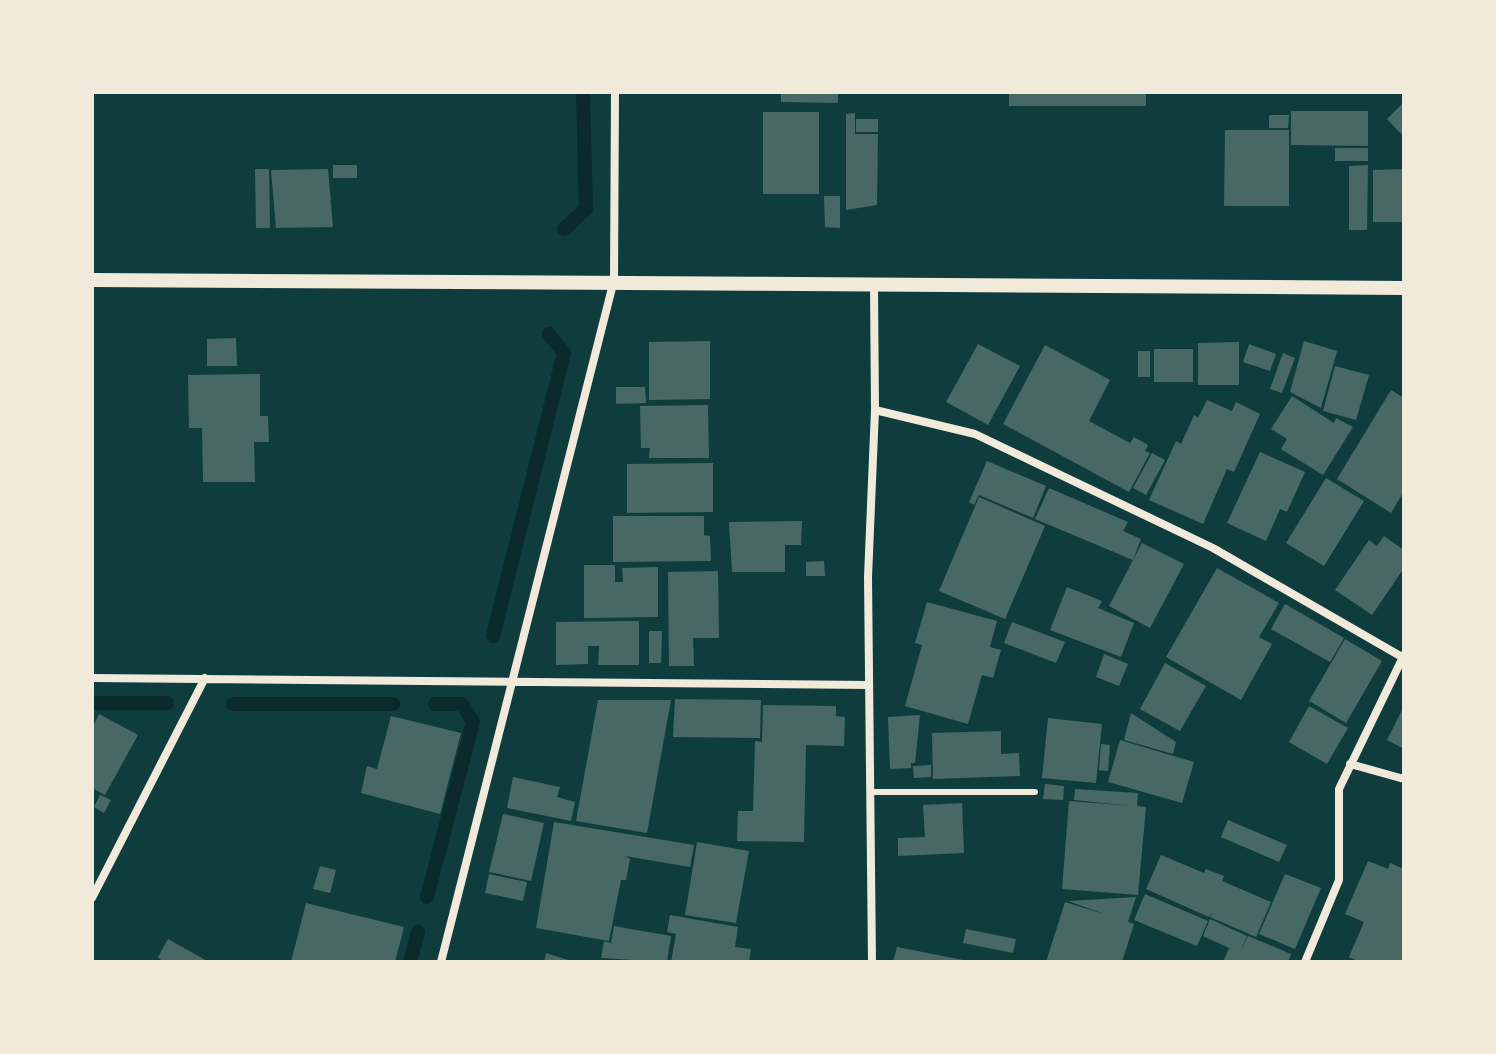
<svg xmlns="http://www.w3.org/2000/svg" width="1496" height="1054" font-family="'Open Sans',sans-serif">
  <rect width="100%" height="100%" fill="#0f3d3e"/>
  <g fill="none" stroke-linecap="round" stroke-linejoin="round">
    <path stroke="#0a2a2b" stroke-width="14" d="M564 229 586 209 583 92
      M493 636 564 353 549 334
      M92 703H167
      M233 704H393
      M427 897 473 722 462 704H435
      M410 962 418 932"/>
  </g>
  <path fill="#486865" d="M781 92H838V103L781 102Z
    M1009 92H1146V106H1009Z
    M1404 102V137L1387 119Z
    M1291 111H1368V146L1291 145Z
    M763 112H819V194H763Z
    M855 113V134H878L877 205 846 210V114Z
    M1269 115H1289L1288 128H1269Z
    M856 119H878V132H856Z
    M1225 130H1289V206H1224Z
    M1335 148H1368V161H1335Z
    M333 165H357V178H333Z
    M1368 165 1367 230H1349V166Z
    M255 169H269L270 228H256Z
    M328 169 333 227 276 228 271 170Z
    M1404 169V222H1373V170Z
    M824 196H840V228L825 227Z
    M236 338 237 366H207V339Z
    M710 341V399L649 400V342Z
    M1304 341 1337 351 1321 408 1290 392Z
    M1239 342V385H1198V343Z
    M978 344 1020 366 988 425 946 402Z
    M1249 344 1276 354 1270 371 1243 362Z
    M1045 345 1110 380 1089 421 1130 443 1134 437 1148 445 1145 451 1150 453 1129 492 1003 424Z
    M1154 349H1193V382H1154Z
    M1138 351H1150V377H1138Z
    M1283 353 1295 358 1282 393 1270 389Z
    M1335 366 1369 375 1356 420 1323 411Z
    M260 374V416H268L269 442H254L255 482H203L202 428H189L188 375Z
    M616 387H645L646 403 616 404Z
    M1391 390 1404 398V491L1391 513 1337 479Z
    M1292 396 1334 423 1336 418 1353 427 1323 475 1281 449 1287 439 1271 429Z
    M1207 400 1232 411 1236 402 1260 414 1234 472 1227 469 1203 524 1149 500 1176 441 1181 444 1194 415 1198 418Z
    M708 405 709 458H649L650 448H641L640 406Z
    M1260 452 1305 472 1287 512 1280 509 1266 541 1227 523Z
    M1152 453 1165 460 1146 495 1133 488Z
    M987 461 1046 486 1033 518 979 495 974 505 969 502Z
    M713 463V512L627 513V464Z
    M1326 478 1364 501 1324 566 1286 543Z
    M1049 488 1128 522 1123 531 1141 539 1133 560 1035 519Z
    M979 497 1045 526 1005 619 939 591Z
    M613 516H704V535L710 536 711 561 613 562Z
    M802 521 801 545H785V572H732L729 522Z
    M1384 536 1404 550V568L1372 615 1335 590 1369 540 1377 546Z
    M1142 543 1184 564 1150 628 1109 606Z
    M824 561 825 576H806V562Z
    M584 565H615V582H623L622 568 658 567V617L584 618Z
    M1217 568 1279 603 1259 637 1272 644 1241 700 1166 657Z
    M718 571 719 638H693L694 666H669L668 572Z
    M1067 587 1102 601 1098 608 1134 623 1121 657 1050 630Z
    M927 602 997 621 990 647 1001 650 993 678 982 675 968 724 905 706 922 645 915 643Z
    M1285 604 1344 638 1330 662 1271 629Z
    M639 621V665H598L599 646H588V664L556 665V622Z
    M1012 622 1065 642 1056 663 1004 643Z
    M649 631H662L661 663H649Z
    M1345 639 1382 661 1346 723 1309 701Z
    M1104 654 1128 664 1119 686 1096 677Z
    M1165 663 1206 686 1180 731 1140 709Z
    M675 699 761 700 760 738 673 737Z
    M598 700H671L647 833 576 821Z
    M763 705 836 706V716L845 717 844 746 806 745 804 842 737 841 738 811H753L755 741 762 742Z
    M1309 706 1348 728 1327 764 1289 742Z
    M1404 706V749L1387 740Z
    M1131 713 1176 742 1173 754 1124 740Z
    M99 714 138 735 105 795 92 788V728Z
    M920 715 915 763H911V768L890 769 888 717Z
    M391 716 461 733 440 814 361 793 367 766 377 769Z
    M1048 718 1102 724 1096 783 1042 778Z
    M1001 731V754L1019 753 1020 776 933 779 932 733Z
    M1120 740 1194 762 1182 803 1108 782Z
    M1101 744 1110 745 1108 771 1099 770Z
    M931 765V777L914 778 913 766Z
    M513 777 560 787 557 797 575 802 571 821 507 808Z
    M1045 784 1064 786 1063 800 1043 799Z
    M1075 789 1138 793 1137 806 1146 807 1138 895 1062 889 1069 801 1133 806 1074 800Z
    M100 795 111 800 104 813 94 807Z
    M962 803 964 853 898 856V838L925 837 923 805Z
    M503 814 544 823 531 881 489 872Z
    M1228 820 1287 845 1279 862 1221 837Z
    M554 822 694 845 690 867 625 856 630 859 626 880H621L609 941 536 928Z
    M697 842 749 851 736 923 685 915Z
    M1161 855 1204 873 1206 869 1224 876 1222 881 1271 902 1256 937 1210 917 1212 913 1209 917 1146 889Z
    M1368 861 1388 869 1390 863 1404 869V962H1360L1349 957 1364 922 1345 914Z
    M320 866 336 870 330 893 313 889Z
    M489 874 527 882 523 901 485 893Z
    M1285 874 1321 888 1295 949 1259 934Z
    M1145 894 1208 921 1197 946 1134 920Z
    M1136 897 1128 922 1134 924 1122 962H1046L1065 902 1107 915 1068 901Z
    M306 903 404 927 395 962H291Z
    M670 915 738 927 735 947 751 949 749 962H671L676 934 667 932Z
    M1210 919 1247 936 1240 953 1248 936 1291 954 1288 962H1223L1229 948 1203 936Z
    M614 926 671 936 667 962 601 958 604 941 611 943Z
    M966 929 1016 939 1013 953 963 943Z
    M168 939 209 962H163L158 957Z
    M897 947 968 961V962H893Z
    M546 953 571 961V962H544Z"/>
  <g fill="none" stroke-linecap="round" stroke-linejoin="round">
    <path stroke="#f1e9da" stroke-width="6" d="M870 792H1035"/>
    <path stroke="#f1e9da" stroke-width="8" d="M875 410 975 434 1213 548 1402 657
      M92 678 869 685
      M1350 764 1404 779
      M92 898 205 678
      M441 962 614 280 615 92
      M872 962 868 577 875 410 874 286
      M1305 962 1339 880V789L1404 655"/>
    <path stroke="#f1e9da" stroke-width="14" d="M92 280C529 280 967 287 1404 288"/>
  </g>
  <rect width="1496" height="1054" fill="none" stroke="#f1e9da" stroke-width="188"/>
</svg>
